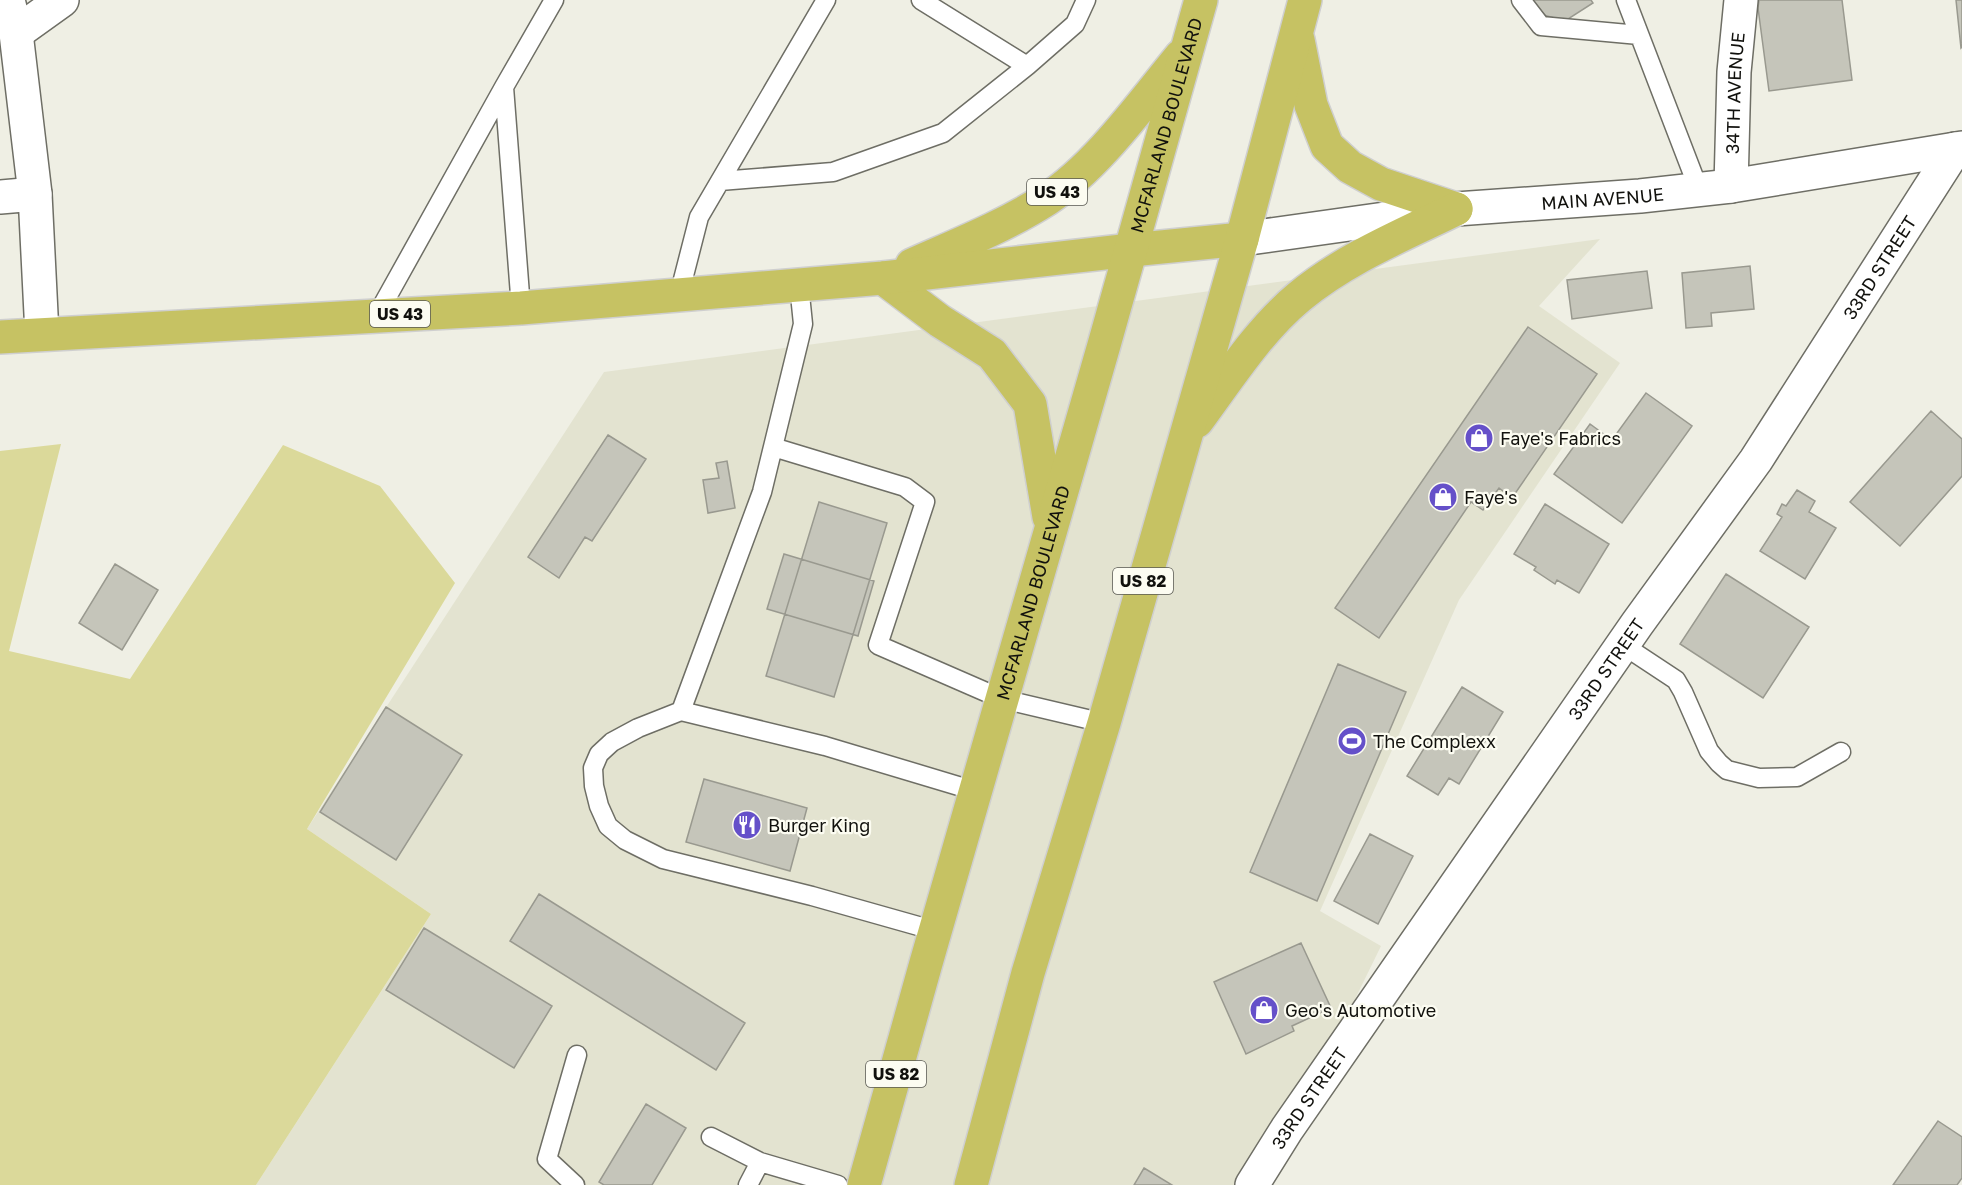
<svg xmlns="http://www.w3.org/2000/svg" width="1962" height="1185" font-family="'Golos Text',sans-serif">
  <rect width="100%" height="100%" fill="#efefe4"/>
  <path fill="#e3e3d0" d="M1600 239 1539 306 1620 363 1459 600 1320 911 1381 946 1264 1185H256L431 914 307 829 604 372Z"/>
  <path fill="#dbd99a" d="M61 444 9 651 130 679 283 445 380 486 455 583 307 829 431 914 256 1185H0V451Z"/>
  <path fill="#c5c5ba" stroke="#99998f" stroke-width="1.5" d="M1532 0H1591L1593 3 1565 21 1540 14Z
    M1759 0H1842L1852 80 1769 91 1758 8Z
    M1956 0H1962V47L1961 48Z
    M1750 266 1754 309 1711 313 1712 326 1686 328 1682 273Z
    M1647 271 1652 308 1572 319 1567 280Z
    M1528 327 1597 374 1512 498 1499 488 1483 510 1471 502 1379 638 1335 608Z
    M1646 393 1692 426 1622 523 1554 474 1590 424 1612 440Z
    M1931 411 1962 439V476L1900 546 1850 502Z
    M608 435 646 459 592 541 585 537 559 578 528 557Z
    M727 461 735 508 708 513 703 480 719 478 716 463Z
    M1797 490 1815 501 1809 512 1836 528 1805 579 1760 551 1782 517 1777 514 1782 504 1786 506Z
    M819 502 887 523 834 697 766 676Z
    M1545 504 1609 544 1579 593 1557 580 1555 584 1534 570 1536 567 1514 554Z
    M784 554 874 581 858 636 767 609Z
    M115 564 158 590 122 650 79 623Z
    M1726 574 1809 627 1763 698 1680 644Z
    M1338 664 1406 692 1317 901 1250 872Z
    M1462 687 1503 712 1459 784 1449 778 1438 795 1407 776Z
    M386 707 462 755 396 860 320 812Z
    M704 779 807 808 790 871 686 842Z
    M1370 834 1413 856 1378 924 1334 901Z
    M539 894 745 1023 716 1070 510 941Z
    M424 928 552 1006 514 1068 386 990Z
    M1301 943 1331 1008 1292 1026 1294 1031 1246 1054 1214 982Z
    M646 1104 686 1128 652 1185H604L599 1182Z
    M1938 1121 1962 1137V1178L1957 1185H1893Z
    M1144 1168 1172 1185H1134Z"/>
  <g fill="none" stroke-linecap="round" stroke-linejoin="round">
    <g stroke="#6e6e65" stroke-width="21">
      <path id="service" d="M921 0 1027 66 1075 24 1086 0
        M1521 0 1541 26 1639 35
        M1626 0 1699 190
        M504 87 521 308
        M720 181 833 172 943 133 1027 66
        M679 295 699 217 826 0
        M377 315 504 87 554 0
        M773 447 905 487 925 502 878 645 1002 699 1104 723
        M1623 645 1676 680 1683 692 1709 751 1719 763 1727 770 1759 778 1797 777 1841 752
        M681 711 762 492 803 324 799 285
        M936 931 812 896 663 859 625 840 608 826 599 806 594 786 593 768 599 754 612 742 638 728 681 711 825 746 975 791
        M711 1137 760 1162 748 1185
        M760 1162 838 1185
        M575 1185 547 1159 577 1055"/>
    </g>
    <g stroke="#6e6e65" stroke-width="36">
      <g id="minor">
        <path d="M8 0 16 33 35 194"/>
        <path d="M16 33 62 0"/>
        <path id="s1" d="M1731 186 1734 72 1741 0"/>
        <path d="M0 197 35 194 42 334"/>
        <path id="s2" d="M1252 1185 1287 1129 1637 624 1756 460 1955 149"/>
      </g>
    </g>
    <g stroke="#6e6e65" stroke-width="36">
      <g id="secondary">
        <path id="s3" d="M1242 239 1456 209 1640 196 1731 186 1962 148"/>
      </g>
    </g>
    <g stroke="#cfcfcf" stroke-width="36">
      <g id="trunk">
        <path d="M1298 40 1311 105 1327 146 1350 167 1381 184 1456 209"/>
        <path d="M912 265C957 245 1005 226 1047 199 1097 167 1143 102 1181 56"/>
        <path d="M883 278 940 321 992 354 1030 404 1049 517"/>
        <path d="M0 337 521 308 883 278 1131 250 1242 239"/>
        <path d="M1197 421C1228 379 1259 330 1299 297 1346 258 1403 235 1456 209"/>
        <path id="s4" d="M864 1185 926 963 1104 345 1201 0"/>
        <path d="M971 1185 1028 973 1104 723 1242 239 1305 0"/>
      </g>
    </g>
    <use href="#service" stroke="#fff" stroke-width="18"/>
    <use href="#minor" stroke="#fff" stroke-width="33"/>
    <use href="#secondary" stroke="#fff" stroke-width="33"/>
    <use href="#trunk" stroke="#c6c263" stroke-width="33"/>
  </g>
  <defs>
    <g id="shop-disc" transform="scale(1.5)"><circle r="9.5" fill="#6550c9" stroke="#fcfcf1"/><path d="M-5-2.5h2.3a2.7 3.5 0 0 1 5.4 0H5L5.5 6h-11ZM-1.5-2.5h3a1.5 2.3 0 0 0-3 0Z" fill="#fff"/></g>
    <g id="stadium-disc" transform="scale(1.5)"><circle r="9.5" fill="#6550c9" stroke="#fcfcf1"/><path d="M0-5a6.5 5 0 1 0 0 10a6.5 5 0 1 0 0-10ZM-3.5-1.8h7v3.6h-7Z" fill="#fff"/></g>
    <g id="restaurant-disc" transform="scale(1.5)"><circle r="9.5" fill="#6550c9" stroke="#fcfcf1"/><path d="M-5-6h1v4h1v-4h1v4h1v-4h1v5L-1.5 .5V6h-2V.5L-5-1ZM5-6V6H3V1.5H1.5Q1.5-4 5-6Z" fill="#fff"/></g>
  </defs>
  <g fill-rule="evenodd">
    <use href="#shop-disc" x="1479" y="438"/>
    <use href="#shop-disc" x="1443" y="497"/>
    <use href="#stadium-disc" x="1352" y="741"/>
    <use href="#restaurant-disc" x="747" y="825"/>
    <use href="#shop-disc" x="1264" y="1010"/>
  </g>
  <g text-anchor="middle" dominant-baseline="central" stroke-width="4.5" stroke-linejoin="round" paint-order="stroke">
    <g fill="#fcfcf1" stroke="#585851" stroke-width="1.5">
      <rect x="1027" y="179" width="60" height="26" rx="4.5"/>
      <rect x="370" y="301" width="60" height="26" rx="4.5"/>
      <rect x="1113" y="568" width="60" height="26" rx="4.5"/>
      <rect x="866" y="1061" width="60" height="26" rx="4.5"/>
    </g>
    <g font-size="16" font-weight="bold" fill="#11110d">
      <text x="1057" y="192">US 43</text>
      <text x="400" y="314">US 43</text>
      <text x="1143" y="581">US 82</text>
      <text x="896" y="1074">US 82</text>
    </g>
    <g font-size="18" fill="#11110d" stroke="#fcfcf1">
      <text stroke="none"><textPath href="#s1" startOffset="93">34TH AVENUE</textPath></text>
      <text stroke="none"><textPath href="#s4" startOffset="1102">MCFARLAND BOULEVARD</textPath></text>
      <text stroke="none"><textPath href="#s3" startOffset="363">MAIN AVENUE</textPath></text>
      <text stroke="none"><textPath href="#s2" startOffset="1112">33RD STREET</textPath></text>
      <text stroke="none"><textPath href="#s4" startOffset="616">MCFARLAND BOULEVARD</textPath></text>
      <text stroke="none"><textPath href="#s2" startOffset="626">33RD STREET</textPath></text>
      <text stroke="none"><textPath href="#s2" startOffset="104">33RD STREET</textPath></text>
    </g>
    <g font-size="18" fill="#11110d" stroke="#fcfcf1" text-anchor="start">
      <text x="1500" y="438">Faye's Fabrics</text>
      <text x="1464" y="497">Faye's</text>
      <text x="1373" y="741">The Complexx</text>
      <text x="768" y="825">Burger King</text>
      <text x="1285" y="1010">Geo's Automotive</text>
    </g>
  </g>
</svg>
